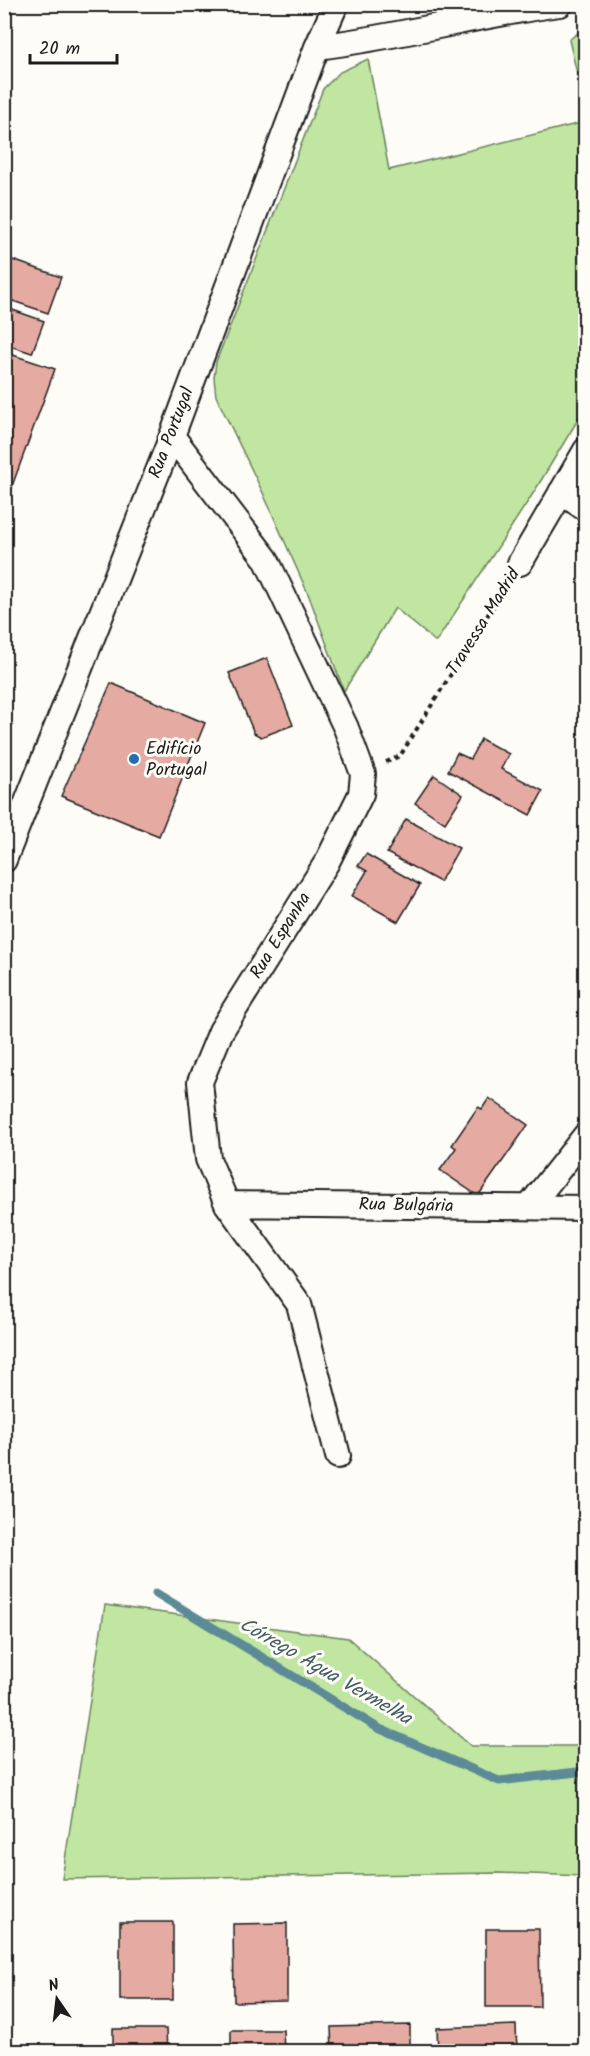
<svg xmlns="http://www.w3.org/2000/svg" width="590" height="2056" font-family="Kalam,sans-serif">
  <rect width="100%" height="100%" fill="#fdfcf7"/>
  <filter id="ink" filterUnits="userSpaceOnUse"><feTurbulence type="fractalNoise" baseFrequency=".0167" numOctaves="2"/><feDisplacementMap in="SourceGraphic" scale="12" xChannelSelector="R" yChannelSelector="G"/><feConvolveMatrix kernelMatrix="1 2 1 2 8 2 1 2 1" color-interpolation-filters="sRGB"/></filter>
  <g filter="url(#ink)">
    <path fill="#c0e6a1" stroke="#6e815e" stroke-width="1.5" d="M585 27V107L569 40Z
      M368 59 389 170 585 122V408L534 492 436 642 395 608 344 691 309 596 263 493 216 396 214 378 216 362 323 89 340 72Z
      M105 1605 348 1638 471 1746H575L585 1743V1876L499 1873 62 1879Z"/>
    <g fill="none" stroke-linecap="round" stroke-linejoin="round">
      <path stroke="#5c8a96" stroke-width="9" d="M156 1593 378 1728 499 1781 586 1771"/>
    </g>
    <path fill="#e5aba3" stroke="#1c1c1c" stroke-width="1.5" d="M4 257 61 277 48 313 4 298Z
      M4 307 44 321 32 353 4 344Z
      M4 352 55 369 8 497 4 495Z
      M267 658 293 725 261 737 254 733 229 673Z
      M111 683 205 723 159 836 61 796Z
      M481 739 509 754 501 769 543 791 530 815 448 771 457 753 470 759Z
      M434 775 463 795 445 823 415 803Z
      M406 819 459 848 440 882 387 853Z
      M366 854 420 885 398 922 352 896 367 871 358 866Z
      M489 1098 528 1125 478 1196 440 1170 456 1148 452 1145 478 1107 482 1109Z
      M120 1922H173V2000H120Z
      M287 1923V2001L234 2002 233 1924Z
      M486 1929H539L540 2007H486Z
      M410 2025V2052H332L331 2027Z
      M516 2025 517 2052H438L437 2028Z
      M113 2029H166L167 2052H113Z
      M231 2030H283L284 2052H231Z"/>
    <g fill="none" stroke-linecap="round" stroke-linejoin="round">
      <g stroke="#1c1c1c" stroke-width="28">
        <path id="minor" d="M317 47C399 37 479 15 560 4
          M172 436 266 559 346 728 363 774 361 794 327 862 221 1031 200 1082 208 1159 227 1204 299 1304 338 1456
          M561 492 586 509
          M520 563 586 450
          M4 860 172 436 317 47 336 4
          M227 1204 586 1208
          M529 1207 586 1135"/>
      </g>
      <path stroke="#1c1c1c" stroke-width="4" stroke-dasharray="4.5 4.5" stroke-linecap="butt" d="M386 762 400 756 507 584"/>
      <use href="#minor" stroke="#fdfcf7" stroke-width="24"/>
    </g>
  </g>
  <circle fill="#1f6fb2" stroke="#fdfcf7" stroke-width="2" cx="134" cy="759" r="6"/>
  <g text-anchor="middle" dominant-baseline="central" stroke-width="6" stroke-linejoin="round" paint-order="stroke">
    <g font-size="18" fill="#1c1c1c" stroke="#fdfcf7">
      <text transform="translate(172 433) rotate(-69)">Rua Portugal</text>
      <text transform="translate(484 622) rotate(-58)">Travessa Madrid</text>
      <text transform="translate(281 936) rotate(-58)">Rua Espanha</text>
      <text transform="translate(406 1206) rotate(1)">Rua Bulgária</text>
    </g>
    <g font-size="18" fill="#1c1c1c" stroke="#fdfcf7" text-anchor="start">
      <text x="146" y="749">Edifício<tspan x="146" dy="21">Portugal</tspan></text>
    </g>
    <g font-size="20" font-style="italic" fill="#415c63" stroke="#fdfcf7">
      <text transform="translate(325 1672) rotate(30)">Córrego Água Vermelha</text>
    </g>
  </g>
  <rect width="590" height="2056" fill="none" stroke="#fdfcf7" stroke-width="24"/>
  <rect x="12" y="12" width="566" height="2032" fill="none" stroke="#1c1c1c" stroke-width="2" filter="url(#ink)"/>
  <g transform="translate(57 1999) rotate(346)" stroke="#fdfcf7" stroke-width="4.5" paint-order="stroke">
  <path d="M0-4.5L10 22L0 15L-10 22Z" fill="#1c1c1c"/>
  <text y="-9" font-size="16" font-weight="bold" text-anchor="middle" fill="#1c1c1c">N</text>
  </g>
  <path d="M30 54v9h87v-9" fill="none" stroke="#1c1c1c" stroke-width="3"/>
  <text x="39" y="54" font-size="18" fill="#1c1c1c" stroke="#fdfcf7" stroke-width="4.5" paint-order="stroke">20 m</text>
</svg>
